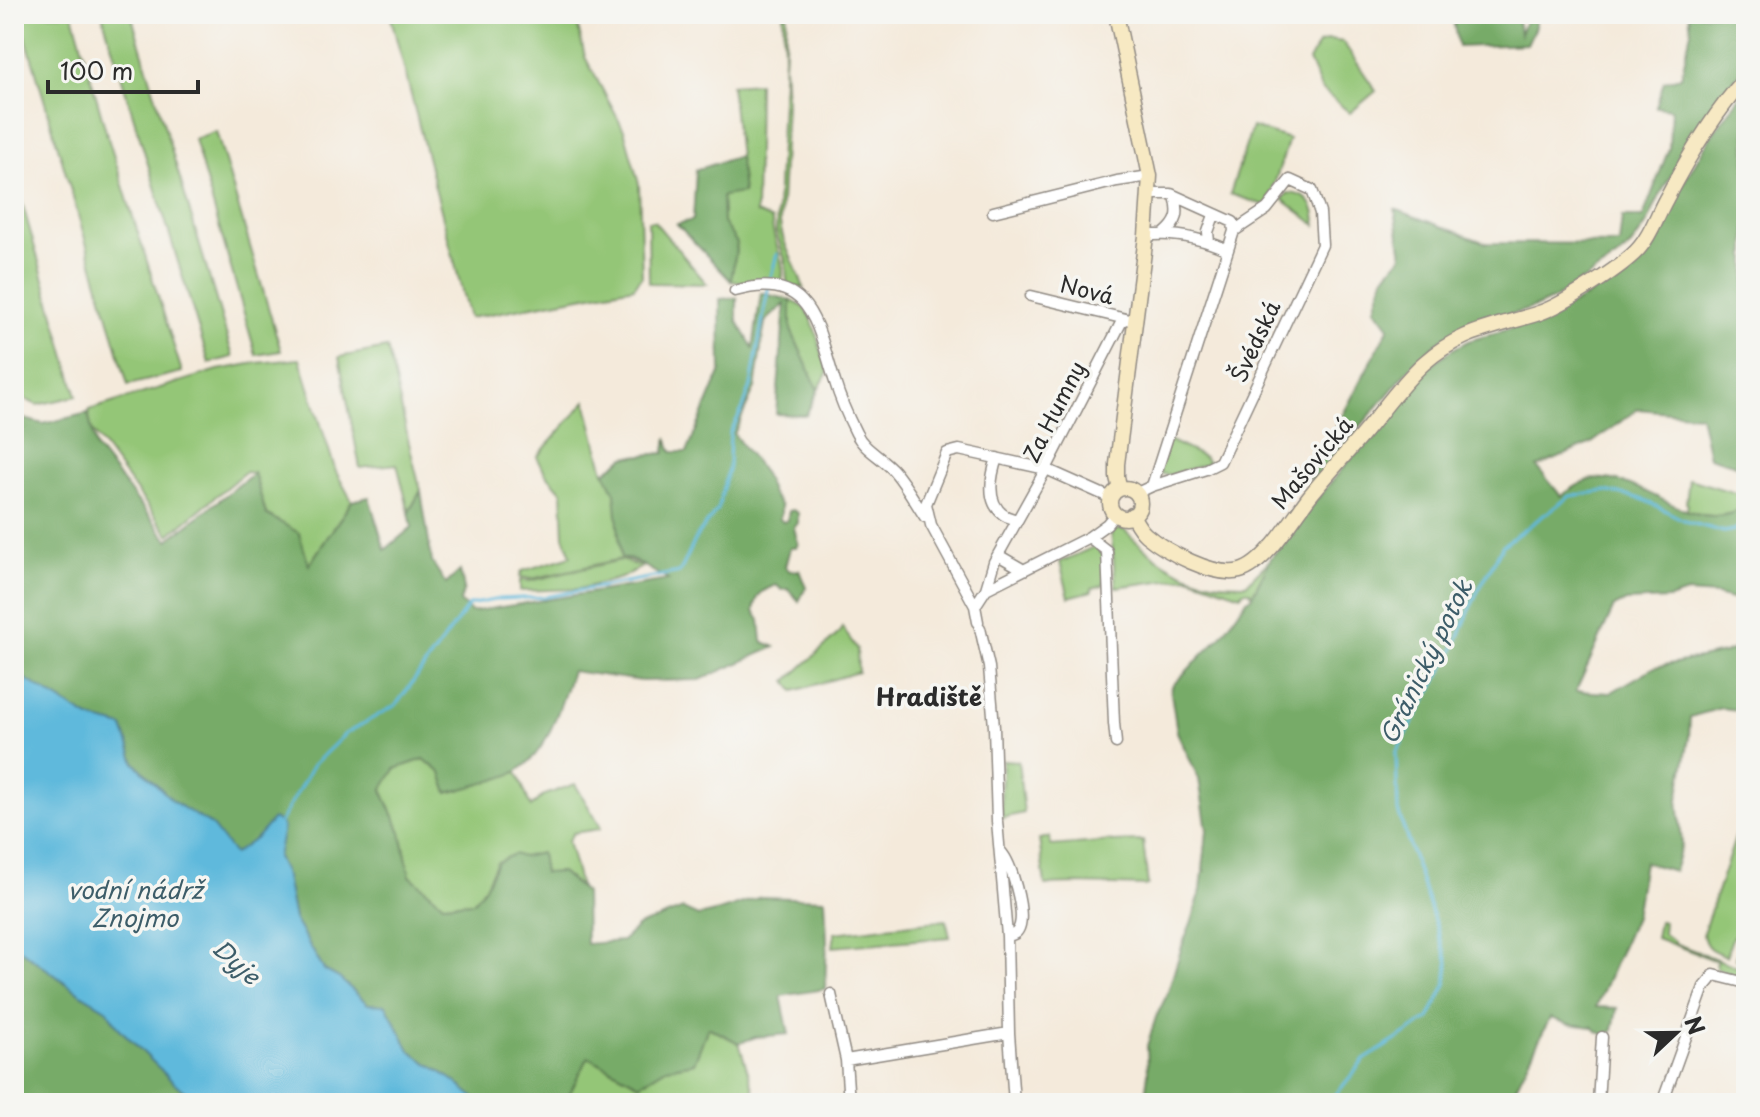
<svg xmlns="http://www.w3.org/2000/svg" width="1760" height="1117" font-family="'Playpen Sans',sans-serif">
  <rect width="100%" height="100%" fill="#f6f6f2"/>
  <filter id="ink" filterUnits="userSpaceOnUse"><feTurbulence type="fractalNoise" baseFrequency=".0125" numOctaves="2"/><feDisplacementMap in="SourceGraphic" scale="16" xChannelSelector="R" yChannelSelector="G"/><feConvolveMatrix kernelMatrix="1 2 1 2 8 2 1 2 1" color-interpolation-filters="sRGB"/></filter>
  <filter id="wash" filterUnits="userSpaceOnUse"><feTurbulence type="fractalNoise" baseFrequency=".006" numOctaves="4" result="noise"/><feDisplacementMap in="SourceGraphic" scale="32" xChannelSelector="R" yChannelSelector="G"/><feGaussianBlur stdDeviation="1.8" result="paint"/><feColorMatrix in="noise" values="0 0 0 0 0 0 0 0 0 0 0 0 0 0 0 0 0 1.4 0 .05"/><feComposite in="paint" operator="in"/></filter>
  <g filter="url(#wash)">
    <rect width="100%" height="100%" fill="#f4eadb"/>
    <path fill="#94c677" stroke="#607851" stroke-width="2" d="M19 14H73L107 135 182 372 128 385Z
      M102 14H131L233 357 209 363Z
      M390 14H575L585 57 624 130 639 184 642 276 634 287 469 318Z
      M783 14H787L784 65 786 104 780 223C783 246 796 266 804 288L785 286 787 282 786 263 776 232 784 56Z
      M1329 40 1343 42 1376 91 1350 113 1321 89 1309 61 1318 44Z
      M758 83 756 213 772 220C771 241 790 266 780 286L731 281 737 243 723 223 722 195 743 193 731 85Z
      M1252 127 1289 139 1267 206 1230 194Z
      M216 131 281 351 256 355 194 139Z
      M14 174 77 396 37 405 14 394Z
      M1288 193C1309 194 1316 206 1316 225L1282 199Z
      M648 221H654L707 284 649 283Z
      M791 300 803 307 811 317 828 372 818 390 791 330Z
      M387 348C400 395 407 443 421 490L409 512 397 464 360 468 339 357Z
      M300 359 336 472 352 501 308 566 298 533 266 514 254 473 245 472 169 535 90 428 89 410 218 370 256 363Z
      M586 401 604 472 625 457 665 453 667 438 672 452H687L642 565 633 561 621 559 531 579 520 577 522 571 571 556 564 536 562 492 546 474 537 457Z
      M1168 440 1204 457 1209 463 1170 475 1162 474 1159 472Z
      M1689 479 1742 495 1739 510C1720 519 1706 517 1687 510L1688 504 1686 503Z
      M1120 529 1124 530C1150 555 1177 576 1213 582 1224 584 1235 584 1246 584L1271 559 1252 595 1250 591H1243L1241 595 1189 577 1116 587 1111 531Z
      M1096 546 1104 557V585L1092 588V591L1069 597 1060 562Z
      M621 560 642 567 621 578 579 589 520 591V580L530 581Z
      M842 627 857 649 858 672 794 691 787 681 838 634Z
      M424 759 441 773 448 793 517 772 531 807 542 796 575 784 600 826V829L573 833 568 841 580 887 561 872 544 874 522 857 497 862 485 887 473 902 443 904 410 876 401 832 382 790 395 769Z
      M1003 760 1018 761 1024 813 1002 818 1001 793Z
      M1746 806V895L1739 915 1746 918 1742 934 1746 936V963L1736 959V955H1739L1744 939 1733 936 1726 956C1713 951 1704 948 1703 933Z
      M1050 837 1051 846 1111 841V842L1143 841 1148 886 1076 884 1045 885 1039 839Z
      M946 920 950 937 833 947 835 933Z
      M1659 921H1664L1663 934 1674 941V943L1746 970V979H1742L1716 968 1717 961 1656 938Z
      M708 1027 739 1043 753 1088 756 1103H561L588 1057 640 1084 666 1068 694 1063Z"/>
    <path fill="#77ab68" stroke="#516b4a" stroke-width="2" d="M1452 14H1517L1520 34 1525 21 1526 14H1536L1535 27 1527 44 1458 47Z
      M1689 14H1746V66L1718 99 1693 137 1660 195 1647 224 1631 246 1617 258 1554 299 1539 306 1463 329 1443 338 1417 360 1315 480 1309 479 1389 327 1375 308 1384 277 1402 256 1395 209 1486 243 1619 244 1622 217H1643L1669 148 1671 109 1656 107 1664 81 1681 77 1691 31Z
      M1746 88V468L1709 457 1700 415 1638 409 1592 443 1537 467 1561 496C1570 490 1583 480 1594 479 1645 474 1689 535 1739 510L1746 480V603L1717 595 1687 593 1669 599 1626 601 1614 607 1576 691 1610 693 1655 667 1724 653 1746 645V711L1721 708 1690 717 1689 738 1678 799 1682 844 1674 871 1644 862 1635 917 1596 1007 1617 1008 1613 1030 1607 1036 1598 1032 1593 1027 1569 1024 1550 1018 1508 1103H1144L1148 1073 1147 1046 1156 1017 1167 995 1183 943 1193 918 1201 890 1203 872 1205 871 1203 870 1207 830 1199 779 1177 732 1171 693 1172 686 1221 636 1247 600 1251 598 1271 558 1317 499 1426 369 1451 350 1468 341 1544 319 1561 311 1621 276 1636 263 1648 249 1668 208 1712 135Z
      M739 156 743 193 722 196 723 223 737 243 731 281 677 224 693 220 696 170Z
      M761 293 791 300V330L818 390 806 415 776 414 785 304 765 322 755 388 734 434 764 474 772 494 781 506V514L779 519 784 522 787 520 789 511 793 510 798 513V523L794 528 798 543 796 548H790L785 567 790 571 799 570 806 588 799 601 788 589 782 590 776 585C761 591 757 593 754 611L760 620 762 641 775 647 700 680 642 681 572 671C560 705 550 749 519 770 507 779 464 788 448 793L441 773 424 759 395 769 382 790 401 832 410 876 443 904 473 902 485 887 497 862 514 854 522 857 541 853 544 873 561 872 585 893 586 944 622 941 638 926 683 909 698 916 719 911 761 897 825 899 827 940 825 989 781 996 789 1034 756 1037 739 1043 708 1027 694 1063 666 1068 640 1084 588 1057 565 1103H481L453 1080 411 1052 386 1006 368 1004 339 978 324 970 294 919 286 877 277 857 273 820 256 838 234 855 211 825 174 802 135 763 123 727 89 718 14 672V416L43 424 88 413 96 448 168 540 254 473 266 514 299 533 309 565 352 501 369 497 385 550 412 527 409 512 421 491 432 562 446 584 460 571 464 588 460 602 471 612 668 580 634 560 621 558 615 493 605 472 625 457 665 453 667 438 672 452H687L721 371 720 299 737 298V320L753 348Z
      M14 945 81 994 106 1009 120 1029 174 1083 195 1098 197 1103H14Z"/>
    <path fill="#5fb9dc" stroke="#457284" stroke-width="2" d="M14 672 89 718 123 727 135 763 174 802 211 825 234 854 256 838 273 819 280 822 283 828 277 857 286 877 294 919 324 970 339 978 368 1004 386 1005 411 1052 453 1080 481 1103H197L195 1098 174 1083 120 1029 106 1009 81 994 14 945Z"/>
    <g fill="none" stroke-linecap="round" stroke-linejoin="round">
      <path stroke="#5fb9dc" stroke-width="3" d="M280 822 313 765 345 734 396 705 469 605 499 599 545 597 680 572 697 536 718 509 729 465 730 433 743 408 751 386 769 284 777 254
        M1329 1103 1364 1060 1429 1019 1446 984 1448 962 1398 811 1396 753 1453 651 1476 595 1503 545 1570 496 1605 491 1642 499 1688 522 1724 532 1735 530 1746 520"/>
    </g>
  </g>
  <g filter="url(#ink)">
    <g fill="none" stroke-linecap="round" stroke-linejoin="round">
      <g stroke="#908a83" stroke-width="13">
        <path id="street" d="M1150 194H1171L1233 222 1234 231
          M993 212 1117 181 1150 176
          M1164 234C1178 222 1180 214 1175 196
          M1146 236C1174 232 1203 239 1228 250
          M1209 242 1208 232 1214 215
          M735 291C812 269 817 327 835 382 840 399 848 417 856 433 864 450 882 457 894 471 906 485 915 502 925 517
          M1031 296 1130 320
          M997 458C991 476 985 502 1004 515 1008 518 1013 518 1017 520
          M1137 493 1152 486 1234 231 1267 209 1290 180 1312 190 1320 213 1322 245 1220 462 1206 469 1152 486
          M1089 537 1107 551 1114 723 1116 743
          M998 555 1024 570
          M986 589 994 562 1046 469 1123 319
          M975 606 986 589 1089 537 1107 524 1115 514
          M978 622 975 606 931 525 926 504 947 453 959 450 1046 469 1111 498
          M980 628 989 667 994 727 997 821 1007 936 1009 1033 1014 1103
          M1001 852C1012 864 1024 909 1020 925 1018 933 1014 935 1007 936
          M831 994 846 1060 849 1103
          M846 1060 1009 1033
          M1598 1103 1602 1037
          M1666 1103 1665 1095 1704 987 1714 975 1746 983"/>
      </g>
      <g stroke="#908a83" stroke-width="17">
        <path id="secondary" d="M1116 14 1150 176 1146 236 1117 464V477L1120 489
          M1110 503a15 15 0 1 1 30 0a15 15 0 1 1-30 0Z
          M1132 515C1136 522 1140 530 1146 535 1165 551 1215 578 1240 571 1265 565 1293 518 1309 497 1328 473 1349 451 1368 428 1386 406 1403 382 1424 363 1461 330 1494 328 1539 313 1561 306 1626 265 1640 247 1652 233 1657 215 1666 199 1688 157 1714 113 1746 78"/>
      </g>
      <use href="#street" stroke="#fff" stroke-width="10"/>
      <use href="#secondary" stroke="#f7e9c3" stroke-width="14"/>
    </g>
  </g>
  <g text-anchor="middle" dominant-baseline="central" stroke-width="7" stroke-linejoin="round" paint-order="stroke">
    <g font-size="22" fill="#2b2b2b" stroke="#f6f6f2">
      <text transform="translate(1087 289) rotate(14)">Nová</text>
      <text transform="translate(1254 341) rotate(-65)">Švédská</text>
      <text transform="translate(1053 411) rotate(-63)">Za Humny</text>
      <text transform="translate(1311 462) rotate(-50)">Mašovická</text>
    </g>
    <g font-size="24" font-style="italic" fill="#3d5d69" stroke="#f6f6f2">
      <text transform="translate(1425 661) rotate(-64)">Gránický potok</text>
      <text x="135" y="889">vodní nádrž<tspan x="135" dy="28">Znojmo</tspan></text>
      <text transform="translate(237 961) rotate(42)">Dyje</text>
    </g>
    <g font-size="24" font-weight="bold" fill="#2b2b2b" stroke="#f6f6f2">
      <text x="929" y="696">Hradiště</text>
    </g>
  </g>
  <rect width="1760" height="1117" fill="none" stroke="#f6f6f2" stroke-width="48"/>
  <g transform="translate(1676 1033) rotate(68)" stroke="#f6f6f2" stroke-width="6" paint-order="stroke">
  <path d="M0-6L14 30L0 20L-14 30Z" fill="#2b2b2b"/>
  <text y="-12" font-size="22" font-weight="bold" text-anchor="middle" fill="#2b2b2b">N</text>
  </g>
  <path d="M48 80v12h150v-12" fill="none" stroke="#2b2b2b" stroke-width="4"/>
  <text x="60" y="80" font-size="24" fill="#2b2b2b" stroke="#f6f6f2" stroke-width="6" paint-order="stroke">100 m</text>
</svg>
